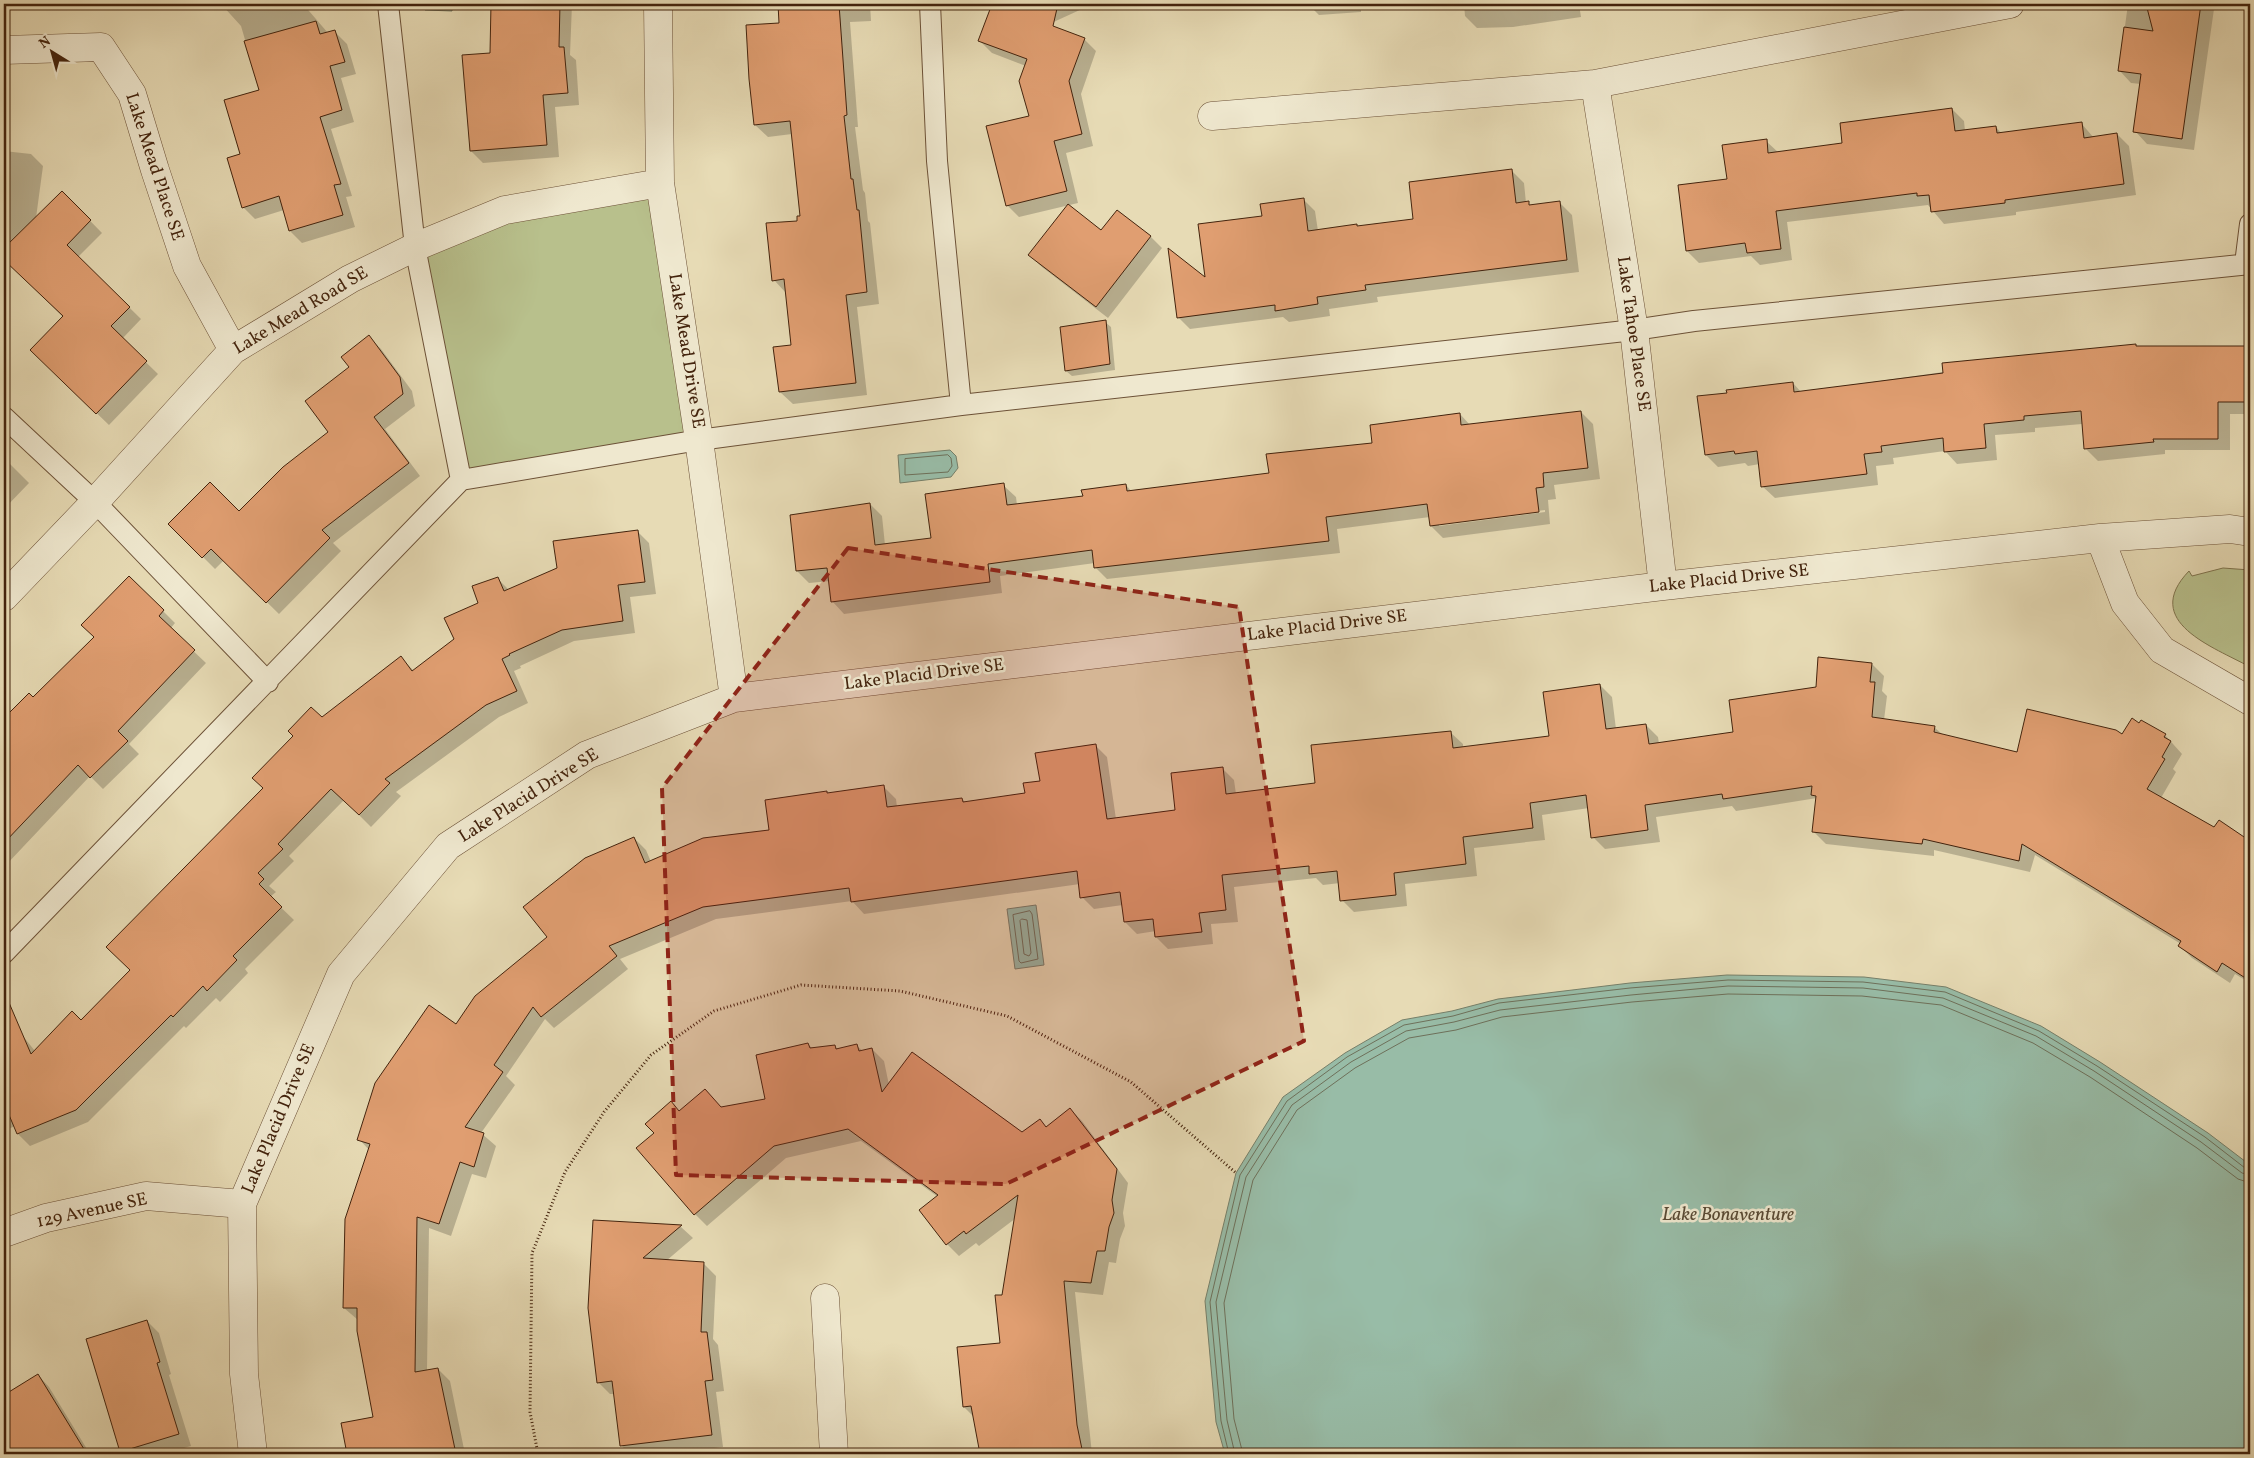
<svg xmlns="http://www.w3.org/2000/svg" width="2254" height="1458" font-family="Vollkorn,serif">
  <rect width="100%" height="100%" fill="#e7dbb5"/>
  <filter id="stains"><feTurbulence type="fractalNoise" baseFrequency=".004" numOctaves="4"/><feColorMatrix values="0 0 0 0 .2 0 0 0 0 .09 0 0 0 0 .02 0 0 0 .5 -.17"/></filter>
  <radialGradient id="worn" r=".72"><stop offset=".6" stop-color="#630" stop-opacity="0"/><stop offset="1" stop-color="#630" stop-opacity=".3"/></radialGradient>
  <path fill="#b8c08c" stroke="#7e724c" d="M660 183 699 440 461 480 415 247Z
    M2223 568 2250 570V667C2214 647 2140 622 2189 571L2192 576Z"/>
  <path fill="#98bca7" stroke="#767f69" d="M425 4H452V11L425 10Z
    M950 450 956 456 958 468 951 477 900 483 898 455Z
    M1036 905 1044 965 1015 969 1007 909Z
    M1727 975 1864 977 1946 987 2041 1026 2100 1062 2208 1133 2250 1165V1454H1225L1216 1422 1205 1301 1236 1173 1283 1097 1345 1053 1402 1020 1452 1011 1498 999 1630 983Z"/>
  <path fill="#0003" fill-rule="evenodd" d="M221 4H303L328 33 334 31 347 44 356 74 341 78 354 122 331 129 352 196 346 197 355 227 302 243 290 231 284 210 255 219 243 207 242 155 260 91 241 26Z
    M493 4H572L570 55 576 60 579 105 555 107 559 157 483 163 471 151 491 54Z
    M779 4H870L871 21 850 22 858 127H855L863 190 865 193 868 221 870 223 879 304 857 307 867 395 793 404 780 392 775 348 793 346 786 293 774 280 801 217 792 134 768 137 755 125 780 25Z
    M993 4H1093L1047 25 1084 39 1096 51 1081 94 1093 146 1066 153 1078 203 1019 217 1007 205 1030 117 1026 66 992 53 980 41Z
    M1241 4H1276L1243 5Z
    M1308 4H1361V12L1319 15Z
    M1464 4H1579L1581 17 1513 27 1477 28 1465 16Z
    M2128 4H2234L2214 9 2194 150 2147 144 2135 131 2141 84 2131 83 2119 70Z
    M1952 109 1964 121 1965 131 1996 127 2002 134 2081 123 2094 138 2117 134 2129 146 2136 195 2016 212V215L1944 224 1928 205 1787 222 1792 260 1760 265 1751 256 1699 263 1687 251 1728 180 1766 141 1779 153 1843 144Z
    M4 151 31 154 43 166 36 218 62 192 102 233 78 257 141 319 122 339 158 374 109 425 31 350 63 317 4 259Z
    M1511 170 1524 183 1526 203 1531 206 1560 203 1572 215 1579 272 1377 297 1378 302 1329 309 1330 316 1289 322 1283 317 1190 329 1178 317 1207 280 1263 217 1303 199 1315 211 1318 231 1415 220Z
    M1102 232 1150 236 1162 248 1108 318 1042 267 1030 255Z
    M1105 322 1111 327 1115 370 1072 376 1066 371Z
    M369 337 381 349 412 391 415 406 385 429 420 476 333 543 341 551 279 614 224 560 215 569 170 524 239 512 330 433 350 367Z
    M2136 345 2138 347H2250V414H2230V450H2165V454L2098 461 2086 449 2082 424 2035 428V432L1995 435 1997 460 1957 464 1945 451 1893 458 1894 464 1876 466 1878 485 1775 498 1762 486 1760 464 1748 466 1745 463 1718 467 1706 455 1793 383 1801 392Z
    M1581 412 1593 424 1600 479 1554 485 1556 499 1548 500 1550 524 1443 538 1431 526 1430 517 1337 529 1340 553 1107 579 1095 567V563L1000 576 1002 593 844 614 832 601 830 581 809 583 797 571 791 516 870 504 882 516 885 545 932 539 1003 485 1016 497 1017 505 1084 497 1126 485 1132 492 1270 474 1373 444 1460 414 1470 425ZM1545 510V512L1439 526V524Z
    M4 458 29 483 4 509Z
    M637 531 649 543 656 594 630 597 635 633 574 641 520 666 521 668 514 671 528 703 499 717 396 792 401 796 371 827 344 800 289 856 294 861 269 886 276 892 270 897 294 920 245 969 248 973 220 1002 216 998 186 1028 184 1026 88 1122 30 1146 18 1134 15 1126 4 1131V1043L22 1035 35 1051 81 1022 131 970 264 788 322 719 401 658 414 671 455 640 497 578 509 590Z
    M163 611 175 623 170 629 206 663 129 744 139 754 103 789 90 776 6 865 4 863V720L29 695 33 699Z
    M1872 664 1884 676 1882 691 1887 696 1884 720 1934 727 1943 735 2018 753 2123 735 2140 724 2165 735 2182 754 2173 769 2176 772 2161 798 2214 829 2219 822 2250 842V983L2235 974 2230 983 2192 958 2180 946 2181 944 2035 855 2030 872 1934 850V856L1826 844 1814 832 1817 798 1736 811 1732 806 1656 817 1660 842 1605 849 1593 837 1589 808 1542 815 1545 840 1474 848 1477 876 1405 884 1407 906 1354 912 1342 900 1340 883 1323 885 1316 878 1234 887 1238 922 1211 924 1213 944 1168 949 1156 937V931L1137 934 1125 922 1123 905 1094 909 1082 897 1080 884 864 914 852 901 716 919 620 959 628 969 554 1028 545 1019 506 1076 515 1085 481 1133 496 1146 486 1178 472 1174 451 1236 429 1228 427 1371 438 1369 450 1381 465 1454H348L342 1424 375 1418 358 1320 344 1308 369 1150 359 1139 456 1026 549 937 634 838 646 850 651 862 770 831 826 792 829 794 884 787 896 799 897 807 962 799 966 803 1026 794 1095 745 1107 757 1116 819 1177 811 1222 768 1234 780 1236 794 1317 784 1450 732 1463 744V748L1550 737 1600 685 1612 697 1616 729 1646 725 1658 737 1659 744 1735 733 1817 689Z
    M808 1044 813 1049 835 1046 838 1050 857 1046 863 1051 872 1049 884 1061 889 1085 1022 1134 1047 1128 1070 1109 1082 1121 1128 1183 1123 1213 1125 1226 1120 1239 1116 1263 1109 1262 1103 1295 1075 1292 1092 1454H981L974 1417 964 1407 1002 1344 1004 1296 1016 1218 979 1246 976 1243 959 1256 947 1244 938 1197 861 1141 786 1158 707 1226 695 1214 680 1112 722 1108 767 1100Z
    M594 1221 681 1227 693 1238 666 1261 704 1264 716 1276 713 1339 718 1345 724 1391 716 1392 723 1447 697 1450 698 1454H629L622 1446 615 1394H610L598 1382Z
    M147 1321 159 1333 171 1374 169 1375 191 1446 162 1454H125L122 1451Z
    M38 1375 49 1387 90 1454H4V1444L10 1440 4 1430V1396Z"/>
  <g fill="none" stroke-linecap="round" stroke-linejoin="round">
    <path stroke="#6e705a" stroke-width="1" d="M948 455 951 458 952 466 948 472 905 475V459Z
      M1030 911 1032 914 1038 959 1021 963 1019 961 1013 915Z
      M1022 919 1027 920 1031 953 1029 956 1024 954 1020 921Z
      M1229 1454 1221 1421 1210 1302 1240 1175 1287 1101 1347 1057 1404 1025 1453 1016 1499 1003 1630 988 1728 980 1863 982 1945 992 2039 1031 2097 1066 2205 1137 2245 1168 2250 1169
      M1235 1454 1227 1420 1216 1302 1246 1177 1292 1105 1351 1062 1406 1031 1454 1022 1500 1010 1631 995 1728 986 1863 988 1943 998 2036 1036 2094 1071 2201 1142 2242 1173 2250 1175
      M1243 1454 1234 1419 1224 1303 1253 1180 1297 1110 1355 1068 1409 1038 1456 1030 1502 1017 1632 1002 1728 994 1862 996 1941 1005 2033 1043 2090 1077 2197 1148 2238 1179 2250 1183"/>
  </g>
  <path fill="#e09e71" stroke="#43230d" d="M491 4H560L559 47H564L568 93 543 95 547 145 470 151 462 55 490 53Z
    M778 4H839L847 115 844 116 851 179H853L857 210H859L867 292 846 295 856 383 779 392 773 347 791 345 784 279 772 281 766 223 797 221V216H800L790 121 754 125 749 79 746 25 779 23Z
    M992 4H1058L1053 26 1085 38 1069 81 1082 134 1054 141 1067 191 1006 206 986 126 1029 116 1019 81 1027 59 978 41Z
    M2146 4H2201L2182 139 2133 132 2141 74 2118 71 2124 27 2153 31Z
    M316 21 320 34 335 30 345 62 330 66 342 110 320 117 341 184 334 185 343 215 289 231 279 196 242 208 227 158 240 154 224 100 259 90 244 41Z
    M1952 108 1955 131 1996 126 1997 133 2082 122 2084 138 2117 133 2124 184 2005 200V203L1931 212 1929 195 1917 196V193L1776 211 1781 249 1747 253 1745 243 1686 251 1678 185 1727 179 1722 145 1767 139 1768 153 1842 143 1840 123Z
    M1512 169 1516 203 1529 201V205L1560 201 1567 260 1365 285 1366 290 1317 297 1318 304 1275 311V305L1177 318 1168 248 1205 277 1198 224 1262 216 1260 204 1304 198 1308 231 1357 224V226L1413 219 1409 182Z
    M62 191 91 220 67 245 130 307 111 326 147 361 96 414 30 350 63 316 4 260V248Z
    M1068 204 1101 230 1117 210 1151 236 1096 307 1028 255Z
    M1106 320 1110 364 1065 371 1060 327Z
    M369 335 400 377 403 394 374 417 409 463 322 530 330 538 266 603 211 549 202 558 168 524 210 482 239 511 283 467 328 432 305 401 349 367 341 357Z
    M2136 344V346H2250V402H2218V439H2153L2154 442 2084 449 2081 411 2024 416V420L1984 424 1986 448 1944 452 1943 438 1881 446 1882 452 1864 454 1867 474 1761 487 1757 451 1735 454 1734 451 1705 455 1697 396 1727 393 1726 390 1793 382 1794 392 1873 382 1943 373 1942 363Z
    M1581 411 1588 468 1543 473 1544 487 1536 488 1539 512 1430 526 1427 504 1326 517 1329 541 1094 568 1092 550 988 564 990 582 831 602 827 568 796 571 790 515 870 503 875 545 931 538 925 494 1004 483 1007 505 1083 496 1081 490 1126 484 1127 491 1269 473 1266 454 1372 443 1370 425 1460 413 1461 425Z
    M638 530 645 582 618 585 623 621 562 630 509 654 510 655 502 659 517 691 486 705 385 779 390 783 359 815 331 789 278 844 283 849 258 873 264 879 259 884 282 907 233 956 237 960 207 991 203 986 173 1017 171 1015 76 1110 17 1134 4 1103V991L31 1054 72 1011 81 1020 130 970 106 947 263 788 252 778 293 736 288 731 311 707 322 717 401 656 412 671 454 639 444 618 478 603 472 586 498 577 504 591 557 568 553 541Z
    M129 576 164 610 159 616 195 650 118 731 128 741 90 778 78 765 4 843V718L29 693 33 697 94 637 81 625Z
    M1818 657 1872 663 1870 682H1875L1872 717 1935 726 1934 732 2017 752 2027 709 2116 730 2122 734 2132 718 2139 723 2141 720 2166 734 2164 737 2171 741 2162 757 2165 759 2147 789 2214 827 2219 820 2250 841V981L2222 963 2217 972 2178 946 2181 941 2022 844 2019 861 1923 839 1922 844 1812 832 1816 796 1811 795 1812 786 1723 799 1722 794 1645 805 1648 830 1591 838 1586 795 1530 803 1533 828 1463 837 1466 864 1394 873 1396 895 1340 901 1337 871 1309 874V866L1222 875 1226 910 1199 913 1202 932 1155 937 1153 919 1124 922 1120 892 1080 898 1077 871 851 902 849 888 703 907 609 946 617 956 541 1017 533 1007 494 1065 503 1072 465 1127 484 1133 474 1167 460 1162 439 1224 417 1217 415 1372 438 1368 456 1454H347L341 1423 373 1417 357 1331V1308H343L345 1219 370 1144 357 1140 375 1083 429 1005 456 1024 475 996 547 937 523 907 585 858 634 837 645 863 703 838 769 830 765 800 827 791V793L884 785 887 807 962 798 963 802 1025 793 1023 783 1040 781 1035 753 1096 744 1107 819 1175 810 1171 773 1223 767 1226 794 1315 783 1311 745 1451 731 1453 748 1549 736 1543 692 1600 684 1606 729 1646 724 1649 744 1733 732 1729 700 1816 687Z
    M808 1043 810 1048 835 1045 836 1049 857 1044 859 1051 872 1048 882 1092 912 1052 1022 1132 1040 1119 1046 1127 1070 1108 1117 1169 1112 1200 1114 1213 1109 1227 1105 1251H1097L1091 1283 1064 1281 1077 1425 1083 1454H980L971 1406 963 1407 957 1347 1000 1343 995 1295H1002L1018 1195 966 1234 964 1231 946 1245 919 1210 938 1195 848 1129 774 1146 694 1215 636 1148 654 1133 645 1124 671 1101 679 1111 705 1089 721 1107 765 1099 756 1055Z
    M593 1220 682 1225 643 1258 704 1262 701 1332H707L713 1380 705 1381 712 1435 620 1446 612 1381 597 1383 588 1308Z
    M147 1320 160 1362 157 1363 179 1434 120 1452 86 1339Z
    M38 1374 87 1454H4V1395Z"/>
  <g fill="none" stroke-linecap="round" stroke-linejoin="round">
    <g stroke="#6c5137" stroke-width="22">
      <path id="service" d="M388 4 415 247 461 480
        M930 4 937 161 961 405
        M2245 264 2250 224
        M4 417 95 502 268 682
        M4 953 461 480 699 440 961 405 1634 330 1694 321 2250 264"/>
    </g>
    <g stroke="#6c5137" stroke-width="29">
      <path id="minor" d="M658 4 660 183 699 440 734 698
        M4 50 101 47 132 94 155 170 187 266 233 350
        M1595 84 1634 330 1663 586
        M1212 116 1595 84 2010 4
        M2100 538 2125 603 2162 650 2250 701
        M4 597 95 502 233 350 350 279 415 247 505 210 660 183
        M4 1233 46 1218 146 1196 242 1204
        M825 1298 834 1454
        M253 1454 244 1374 242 1204 341 974 448 846 587 755 734 698 1663 586 2100 538 2230 529 2250 532"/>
    </g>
    <path stroke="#43230d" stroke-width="3" stroke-dasharray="1 2.5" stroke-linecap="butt" d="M538 1454 530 1412 532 1253 565 1172 604 1112 651 1055 714 1011 801 985 900 991 1007 1016 1131 1082 1236 1173"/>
    <use href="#service" stroke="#efe8cf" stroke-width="20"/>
    <use href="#minor" stroke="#efe8cf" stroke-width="28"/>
  </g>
  <path fill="#8f2418" fill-opacity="0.2" stroke="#8f2418" stroke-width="4" stroke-dasharray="10 6" stroke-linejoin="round" d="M848 548 1239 607 1304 1041 1006 1184 676 1175 662 788Z"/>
  <g text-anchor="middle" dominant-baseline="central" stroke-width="5" stroke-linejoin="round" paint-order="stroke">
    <g font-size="18" fill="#43230d" stroke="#efe8cf">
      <text transform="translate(154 167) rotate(72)">Lake Mead Place SE</text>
      <text transform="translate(301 311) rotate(-31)">Lake Mead Road SE</text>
      <text transform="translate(1633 334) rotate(82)">Lake Tahoe Place SE</text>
      <text transform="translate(686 351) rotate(81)">Lake Mead Drive SE</text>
      <text transform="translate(1729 579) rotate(-6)">Lake Placid Drive SE</text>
      <text transform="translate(1327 626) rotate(-7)">Lake Placid Drive SE</text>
      <text transform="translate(924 675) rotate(-7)">Lake Placid Drive SE</text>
      <text transform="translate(529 796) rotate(-32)">Lake Placid Drive SE</text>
      <text transform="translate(279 1119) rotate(-67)">Lake Placid Drive SE</text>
      <text transform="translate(92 1211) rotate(-12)">129 Avenue SE</text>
    </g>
    <g font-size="19" font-style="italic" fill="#584934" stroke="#efe8cf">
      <text x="1728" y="1215">Lake Bonaventure</text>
    </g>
  </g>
  <rect width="2254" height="1458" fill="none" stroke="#e7dbb5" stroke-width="20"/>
  <rect x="5" y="5" width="2244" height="1448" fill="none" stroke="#43230d" stroke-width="2.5"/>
  <rect x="10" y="10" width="2234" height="1438" fill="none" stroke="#43230d"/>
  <g transform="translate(52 52) rotate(323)" stroke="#efe8cf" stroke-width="4" paint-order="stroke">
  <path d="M0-4L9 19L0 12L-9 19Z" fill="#43230d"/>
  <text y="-8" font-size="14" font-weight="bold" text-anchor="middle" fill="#43230d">N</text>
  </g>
  <rect width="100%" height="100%" filter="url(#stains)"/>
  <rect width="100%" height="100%" fill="url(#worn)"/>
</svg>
